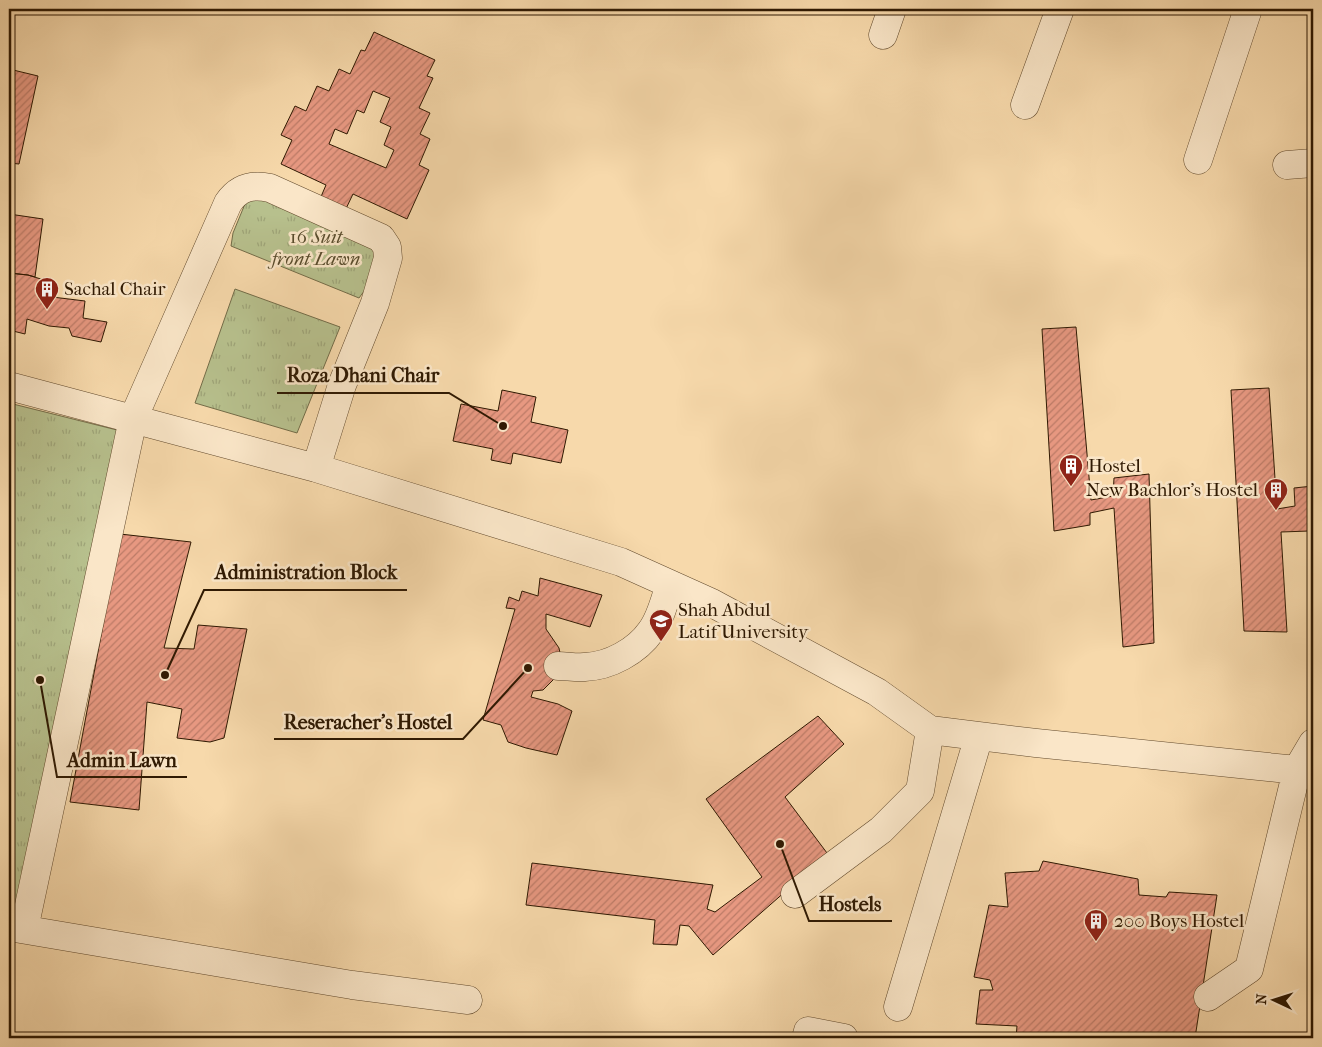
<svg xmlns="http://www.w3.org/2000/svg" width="1322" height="1047" font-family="'IM FELL French Canon',serif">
  <defs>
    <pattern id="grass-tufts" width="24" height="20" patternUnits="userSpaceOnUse" patternTransform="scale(1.25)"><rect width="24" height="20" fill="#b7c08d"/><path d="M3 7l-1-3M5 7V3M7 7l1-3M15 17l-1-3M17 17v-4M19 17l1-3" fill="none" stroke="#9ea478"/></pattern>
    <pattern id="building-hatch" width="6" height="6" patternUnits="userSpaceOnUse" patternTransform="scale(1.25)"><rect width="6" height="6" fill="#e79881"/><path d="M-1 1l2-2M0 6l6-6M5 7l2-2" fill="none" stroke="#bc7b67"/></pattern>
  </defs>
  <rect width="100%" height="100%" fill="#f7d9ab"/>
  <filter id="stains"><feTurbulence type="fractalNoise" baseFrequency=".004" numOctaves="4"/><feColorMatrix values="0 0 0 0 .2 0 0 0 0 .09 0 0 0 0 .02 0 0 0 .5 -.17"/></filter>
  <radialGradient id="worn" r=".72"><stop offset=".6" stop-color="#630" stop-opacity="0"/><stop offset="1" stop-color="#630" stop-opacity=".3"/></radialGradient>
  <path fill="url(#grass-tufts)" stroke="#736c48" d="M247 199 283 202 380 249 379 271 359 298 231 246 233 233Z
    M235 289 340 327 297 433 195 403Z
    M9 403 121 431 9 936Z"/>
  <path fill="url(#building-hatch)" stroke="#2f1902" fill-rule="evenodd" d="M374 32 435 60 427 76 433 78 419 108 430 113 420 134 430 139 419 165 429 170 407 219 353 194 342 217 317 206 326 185 281 164 292 140 281 135 295 106 306 111 317 86 329 91 339 69 350 74 361 50 365 51ZM373 91 390 98 380 122 391 127 384 145 394 150 386 168 329 144 335 129 347 134 357 110 364 113Z
    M9 69 38 76 19 164 9 163Z
    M9 214 43 219 35 277 28 275 9 273Z
    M9 273 28 275 44 280V296L85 301 83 318 107 322 101 342 72 336 69 328 49 326 27 319 25 334 9 330Z
    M1076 327 1091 500 1113 496 1114 478 1149 474 1154 643 1123 647 1114 508 1090 513V525L1054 531 1042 329Z
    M1269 388 1277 509 1295 506 1294 488 1313 486V514H1308L1309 531 1281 532 1287 632 1244 631 1231 390Z
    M502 390 536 397 531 422 568 430 561 463 513 453 511 464 491 460 493 449 453 441 461 404 498 411Z
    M120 534 191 542 164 648 194 649 198 625 247 629 224 738 210 742 177 738 182 709 147 702 139 810 70 802Z
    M540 578 602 595 590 627 546 614V629L559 648 561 658 556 677 543 690 533 691 531 697 558 704 572 711 557 755 526 748 508 742 501 725 483 720 515 609 506 608 509 597 519 601 522 591 538 596Z
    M818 716 844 744 785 797 830 857 803 876 713 955 689 926 680 925 677 945 653 944 655 920 526 905 532 863 713 885 707 909 715 912 762 877 706 799Z
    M1043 861 1138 879 1139 895 1166 897 1169 892 1217 895 1195 1038H1016L1017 1026 976 1024 980 990H993L990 980 974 977 989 905 1008 907 1005 873 1039 871Z"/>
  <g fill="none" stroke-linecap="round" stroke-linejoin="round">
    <g stroke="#61492c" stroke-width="29">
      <path id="minor" d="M883 35 892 9
        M1025 105 1060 9
        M1198 160 1248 9
        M1287 165 1313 163
        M9 386 316 468 621 562 712 603 877 692 930 730 1036 743 1297 770 1249 969 1208 997
        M558 666C567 666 576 668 585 667 610 666 637 651 651 631 661 618 665 599 670 584
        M1297 770 1313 743
        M795 894 881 830 920 791 930 730
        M9 927 352 985 468 1000
        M24 929 133 419 228 203C239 187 252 184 270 188L381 238 387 247 388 258 375 303 342 385 316 468
        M898 1007 979 736
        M806 1038 808 1031 844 1038"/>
    </g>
    <use href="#minor" stroke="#fae6c8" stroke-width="28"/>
  </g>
  <defs>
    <g id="building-pin" transform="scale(1.25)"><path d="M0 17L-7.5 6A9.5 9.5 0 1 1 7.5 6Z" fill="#8f2418" stroke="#fae6c8"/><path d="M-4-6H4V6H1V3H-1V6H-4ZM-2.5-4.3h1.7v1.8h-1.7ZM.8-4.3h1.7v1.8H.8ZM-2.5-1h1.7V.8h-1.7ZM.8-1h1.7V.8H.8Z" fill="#fff"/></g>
    <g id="university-pin" transform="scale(1.25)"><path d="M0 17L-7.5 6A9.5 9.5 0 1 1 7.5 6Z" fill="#8f2418" stroke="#fae6c8"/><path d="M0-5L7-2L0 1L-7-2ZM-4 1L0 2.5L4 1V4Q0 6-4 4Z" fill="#fff"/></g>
  </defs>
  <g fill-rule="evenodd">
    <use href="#building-pin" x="47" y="289"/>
    <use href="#building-pin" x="1071" y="466"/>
    <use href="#building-pin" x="1276" y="490"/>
    <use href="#university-pin" x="661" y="621"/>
    <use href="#building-pin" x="1096" y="921"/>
  </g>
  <g text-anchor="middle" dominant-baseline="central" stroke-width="5" stroke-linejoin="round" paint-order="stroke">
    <g font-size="19" font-style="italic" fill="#584b2c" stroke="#fae6c8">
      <text x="316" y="237">16 Suit<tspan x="316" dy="22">front Lawn</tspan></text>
    </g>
    <g font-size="19" fill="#2f1902" stroke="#fae6c8" text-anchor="start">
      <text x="64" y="289">Sachal Chair</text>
      <text x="1088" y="466">Hostel</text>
      <text x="1258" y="490" text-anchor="end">New Bachlor's Hostel</text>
      <text x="678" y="610">Shah Abdul<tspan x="678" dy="22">Latif University</tspan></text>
      <text x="1114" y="921">200 Boys Hostel</text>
    </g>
  </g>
  <path fill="none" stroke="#2f1902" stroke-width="2" d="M503 426L449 393H277M165 675L204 590H407M528 668L463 739H274M40 680L57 777H187M780 844L809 921H892"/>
  <g fill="#2f1902" stroke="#fae6c8" stroke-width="2">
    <circle cx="503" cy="426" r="5"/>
    <circle cx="165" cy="675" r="5"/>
    <circle cx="528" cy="668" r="5"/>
    <circle cx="40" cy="680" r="5"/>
    <circle cx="780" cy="844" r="5"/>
  </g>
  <g font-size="20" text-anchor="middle" font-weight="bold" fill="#2f1902" stroke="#fae6c8" stroke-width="5" stroke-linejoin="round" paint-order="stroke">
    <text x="363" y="382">Roza Dhani Chair</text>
    <text x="306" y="579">Administration Block</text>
    <text x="368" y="729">Reseracher's Hostel</text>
    <text x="122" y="767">Admin Lawn</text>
    <text x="850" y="911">Hostels</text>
  </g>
  <rect width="1322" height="1047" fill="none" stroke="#f7d9ab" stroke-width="30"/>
  <rect x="10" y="10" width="1302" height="1027" fill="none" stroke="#2f1902" stroke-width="2.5"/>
  <rect x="15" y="15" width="1292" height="1017" fill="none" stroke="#2f1902"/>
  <g transform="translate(1274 1000) rotate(274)" stroke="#fae6c8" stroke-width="4" paint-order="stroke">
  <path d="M0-4L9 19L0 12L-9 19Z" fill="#2f1902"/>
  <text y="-8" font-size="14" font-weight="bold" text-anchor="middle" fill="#2f1902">N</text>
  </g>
  <rect width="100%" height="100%" filter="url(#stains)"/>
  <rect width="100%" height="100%" fill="url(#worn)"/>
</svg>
